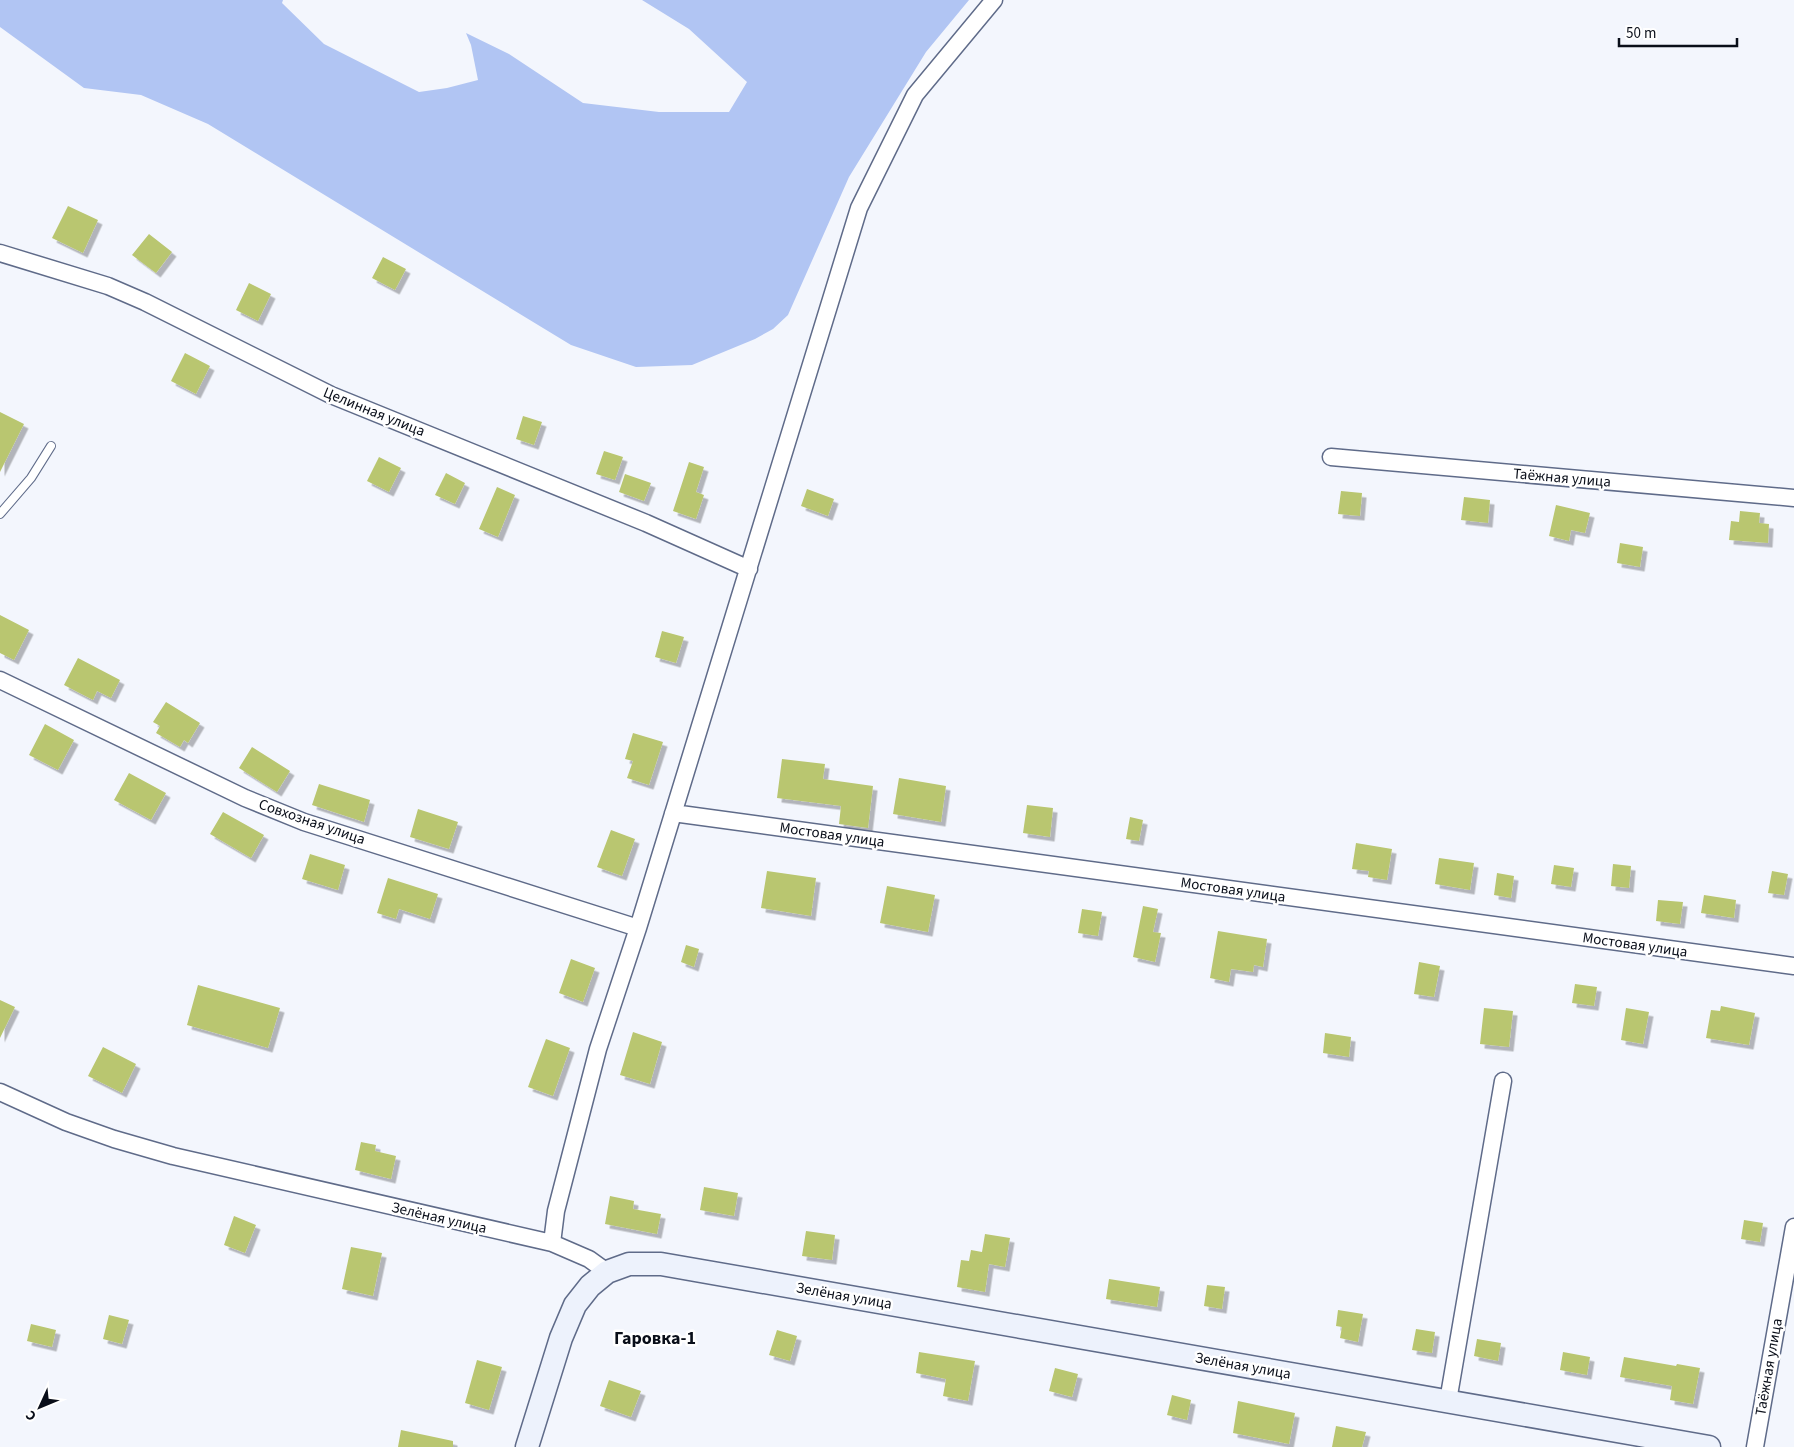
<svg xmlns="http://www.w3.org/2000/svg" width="1794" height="1447" font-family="'Source Sans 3',sans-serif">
  <defs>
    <filter id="shadow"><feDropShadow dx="4.5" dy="4.5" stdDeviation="0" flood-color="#0004"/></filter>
  </defs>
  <rect width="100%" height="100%" fill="#f3f6fd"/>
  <path fill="#b1c5f3" d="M0 0H283L282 3 324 44 419 92 447 88 478 80 471 45 466 33 509 54 583 103 659 112H729L747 82 689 29 642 0H969L926 52 849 177 788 315 773 329 755 339 692 365 636 367 571 345 208 124 141 95 84 88 0 27Z"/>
  <path fill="#b9c670" filter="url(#shadow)" d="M68 206 98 220 83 253 52 238Z
    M149 234 172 252 156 273 132 255Z
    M383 257 406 269 395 290 372 278Z
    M249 283 271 294 258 321 236 310Z
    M185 353 210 366 196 394 171 381Z
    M0 412 24 424 0 472Z
    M523 416 542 422 534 445 516 439Z
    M604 451 623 457 615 480 596 474Z
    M379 457 401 468 389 492 367 481Z
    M689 462 704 467 696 492 704 495 696 519 673 511Z
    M446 473 465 483 455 504 435 495Z
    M625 474 651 483 644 501 619 492Z
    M497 487 515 495 498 537 479 529Z
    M807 489 834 499 828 516 801 506Z
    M1341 491 1362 493 1360 516 1338 514Z
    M1464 497 1490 500 1488 523 1461 520Z
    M1556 505 1590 513 1585 533 1571 530 1569 541 1549 536Z
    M1740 511 1760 513 1759 523 1769 524 1768 543 1729 540 1731 521 1739 522Z
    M1620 543 1643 547 1640 567 1617 563Z
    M0 615 29 630 14 660 0 653Z
    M662 631 684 637 676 663 655 657Z
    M78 658 120 680 111 698 97 691 93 700 64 685Z
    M166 702 200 723 188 743 184 740 180 747 156 733 160 726 153 722Z
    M45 724 74 740 58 770 29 755Z
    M633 733 663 742 649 785 627 778 633 761 625 759Z
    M252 747 290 771 277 792 239 768Z
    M782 759 825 764 823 779 873 786 868 828 839 824 841 806 777 798Z
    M129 773 166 793 151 820 114 800Z
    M899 778 946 786 941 822 893 814Z
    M319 784 370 800 364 822 312 805Z
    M1027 805 1053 808 1050 837 1023 833Z
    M418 809 458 822 449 849 410 837Z
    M223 812 264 835 251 858 210 834Z
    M1130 817 1143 820 1139 841 1126 839Z
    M611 830 635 839 622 876 597 867Z
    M1356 843 1392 849 1387 880 1368 877 1369 871 1352 869Z
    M310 854 345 865 338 890 302 879Z
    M1439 858 1474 863 1470 890 1435 884Z
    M1613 864 1631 866 1629 888 1611 886Z
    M1554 865 1574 868 1571 887 1551 884Z
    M767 871 816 878 811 916 761 908Z
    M1772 871 1788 874 1784 895 1768 893Z
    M1497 873 1514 876 1511 898 1494 895Z
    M388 878 438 894 430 919 399 909 396 919 377 913Z
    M887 886 935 895 928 932 880 923Z
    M1704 895 1736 900 1734 918 1701 913Z
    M1658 900 1683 902 1680 924 1656 921Z
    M1143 906 1158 909 1153 932 1161 933 1155 962 1133 957Z
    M1082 909 1102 912 1098 936 1078 933Z
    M1218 931 1267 939 1263 967 1254 965 1253 972 1231 969 1229 982 1210 978Z
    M686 945 699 949 694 967 681 962Z
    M571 959 595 968 583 1002 559 993Z
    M1419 962 1440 966 1434 997 1414 994Z
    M1575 984 1597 987 1594 1006 1572 1003Z
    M198 985 280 1008 268 1048 187 1025Z
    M0 1000 15 1007 0 1038Z
    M1721 1006 1755 1013 1749 1045 1706 1038 1711 1010 1720 1011Z
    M1484 1008 1513 1011 1509 1047 1480 1044Z
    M1626 1008 1649 1012 1643 1044 1621 1040Z
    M633 1032 662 1042 650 1084 620 1075Z
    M1325 1033 1351 1037 1349 1057 1323 1053Z
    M546 1039 570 1048 553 1096 528 1087Z
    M103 1047 136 1064 122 1093 88 1076Z
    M361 1142 376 1145 375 1151 396 1156 391 1179 355 1170Z
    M704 1187 738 1193 734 1216 700 1210Z
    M610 1196 634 1201 633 1209 661 1214 657 1234 605 1224Z
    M234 1216 256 1225 245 1253 224 1245Z
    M1744 1220 1763 1223 1760 1242 1741 1239Z
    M806 1231 835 1235 832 1260 802 1256Z
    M985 1234 1010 1238 1005 1267 989 1264 985 1292 957 1287 961 1260 969 1261 971 1250 982 1252Z
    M351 1247 382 1253 373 1296 342 1289Z
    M1109 1279 1160 1287 1157 1307 1106 1299Z
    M1207 1285 1225 1287 1222 1309 1204 1306Z
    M1338 1310 1363 1314 1358 1342 1340 1338 1342 1327 1336 1326Z
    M109 1315 129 1320 122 1344 103 1339Z
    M31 1324 56 1330 52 1347 27 1341Z
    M1416 1329 1435 1332 1432 1353 1412 1350Z
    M777 1330 797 1336 790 1361 769 1355Z
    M1477 1339 1501 1343 1498 1361 1474 1356Z
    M919 1352 975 1361 968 1401 943 1396 946 1379 916 1373Z
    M1563 1352 1590 1357 1587 1375 1560 1370Z
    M1624 1357 1676 1366 1677 1364 1700 1368 1693 1404 1670 1400 1672 1386 1620 1377Z
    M477 1360 502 1367 489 1410 465 1403Z
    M1055 1368 1078 1374 1072 1397 1049 1391Z
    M609 1380 641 1391 631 1417 600 1406Z
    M1172 1395 1191 1400 1187 1420 1167 1415Z
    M1238 1401 1295 1413 1289 1444 1233 1433Z
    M1336 1426 1366 1432 1362 1447H1332Z
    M401 1430 453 1441V1447H398Z"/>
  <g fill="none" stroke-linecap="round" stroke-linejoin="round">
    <g stroke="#5f6b89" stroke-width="10">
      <path id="lane" d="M0 514 31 478 51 446"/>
    </g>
    <g stroke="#5f6b89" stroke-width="19">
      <path id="street" d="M0 253 108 286 145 302 331 395 646 523 749 569
        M1331 457 1794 498
        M0 680 245 798 304 822 638 928
        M673 813 1794 966
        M0 1092 66 1122 114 1139 173 1156 552 1243 589 1259 607 1272
        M552 1243 556 1211 598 1049 638 928 859 208 915 95 994 0
        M1448 1401 1503 1081
        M1755 1447 1794 1227"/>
    </g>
    <g stroke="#5f6b89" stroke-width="25">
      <path id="secondary" d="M527 1447 561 1338 575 1305 590 1286 607 1272 629 1264H661L1709 1447"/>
    </g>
    <use href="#lane" stroke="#fff" stroke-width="8"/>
    <use href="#street" stroke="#fff" stroke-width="16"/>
    <use href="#secondary" stroke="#edf2fc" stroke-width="22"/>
  </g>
  <g text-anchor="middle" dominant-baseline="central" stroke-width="5" stroke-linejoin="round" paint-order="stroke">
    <g font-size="15" fill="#090e19" stroke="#fff">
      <text transform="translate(374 412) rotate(22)">Целинная улица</text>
      <text transform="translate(1562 478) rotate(5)">Таёжная улица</text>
      <text transform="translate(312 822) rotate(19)">Совхозная улица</text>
      <text transform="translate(832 835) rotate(8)">Мостовая улица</text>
      <text transform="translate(1233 890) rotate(8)">Мостовая улица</text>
      <text transform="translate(1635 945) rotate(8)">Мостовая улица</text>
      <text transform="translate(439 1218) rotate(13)">Зелёная улица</text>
      <text transform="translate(844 1296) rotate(10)">Зелёная улица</text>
      <text transform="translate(1243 1366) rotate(10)">Зелёная улица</text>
      <text transform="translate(1769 1367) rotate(-80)">Таёжная улица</text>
    </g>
    <g font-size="18" font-weight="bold" fill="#090e19" stroke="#fff">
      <text x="655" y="1338">Гаровка-1</text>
    </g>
  </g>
  <g transform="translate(40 1407) rotate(226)" stroke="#ffffff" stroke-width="4" paint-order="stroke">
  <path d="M0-4L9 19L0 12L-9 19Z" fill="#090e19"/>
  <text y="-8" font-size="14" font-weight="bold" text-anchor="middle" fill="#090e19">С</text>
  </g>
  <path d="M1619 38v8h118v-8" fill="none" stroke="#090e19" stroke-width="2.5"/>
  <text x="1626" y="38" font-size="15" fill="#090e19" stroke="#ffffff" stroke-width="4" paint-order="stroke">50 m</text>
</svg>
